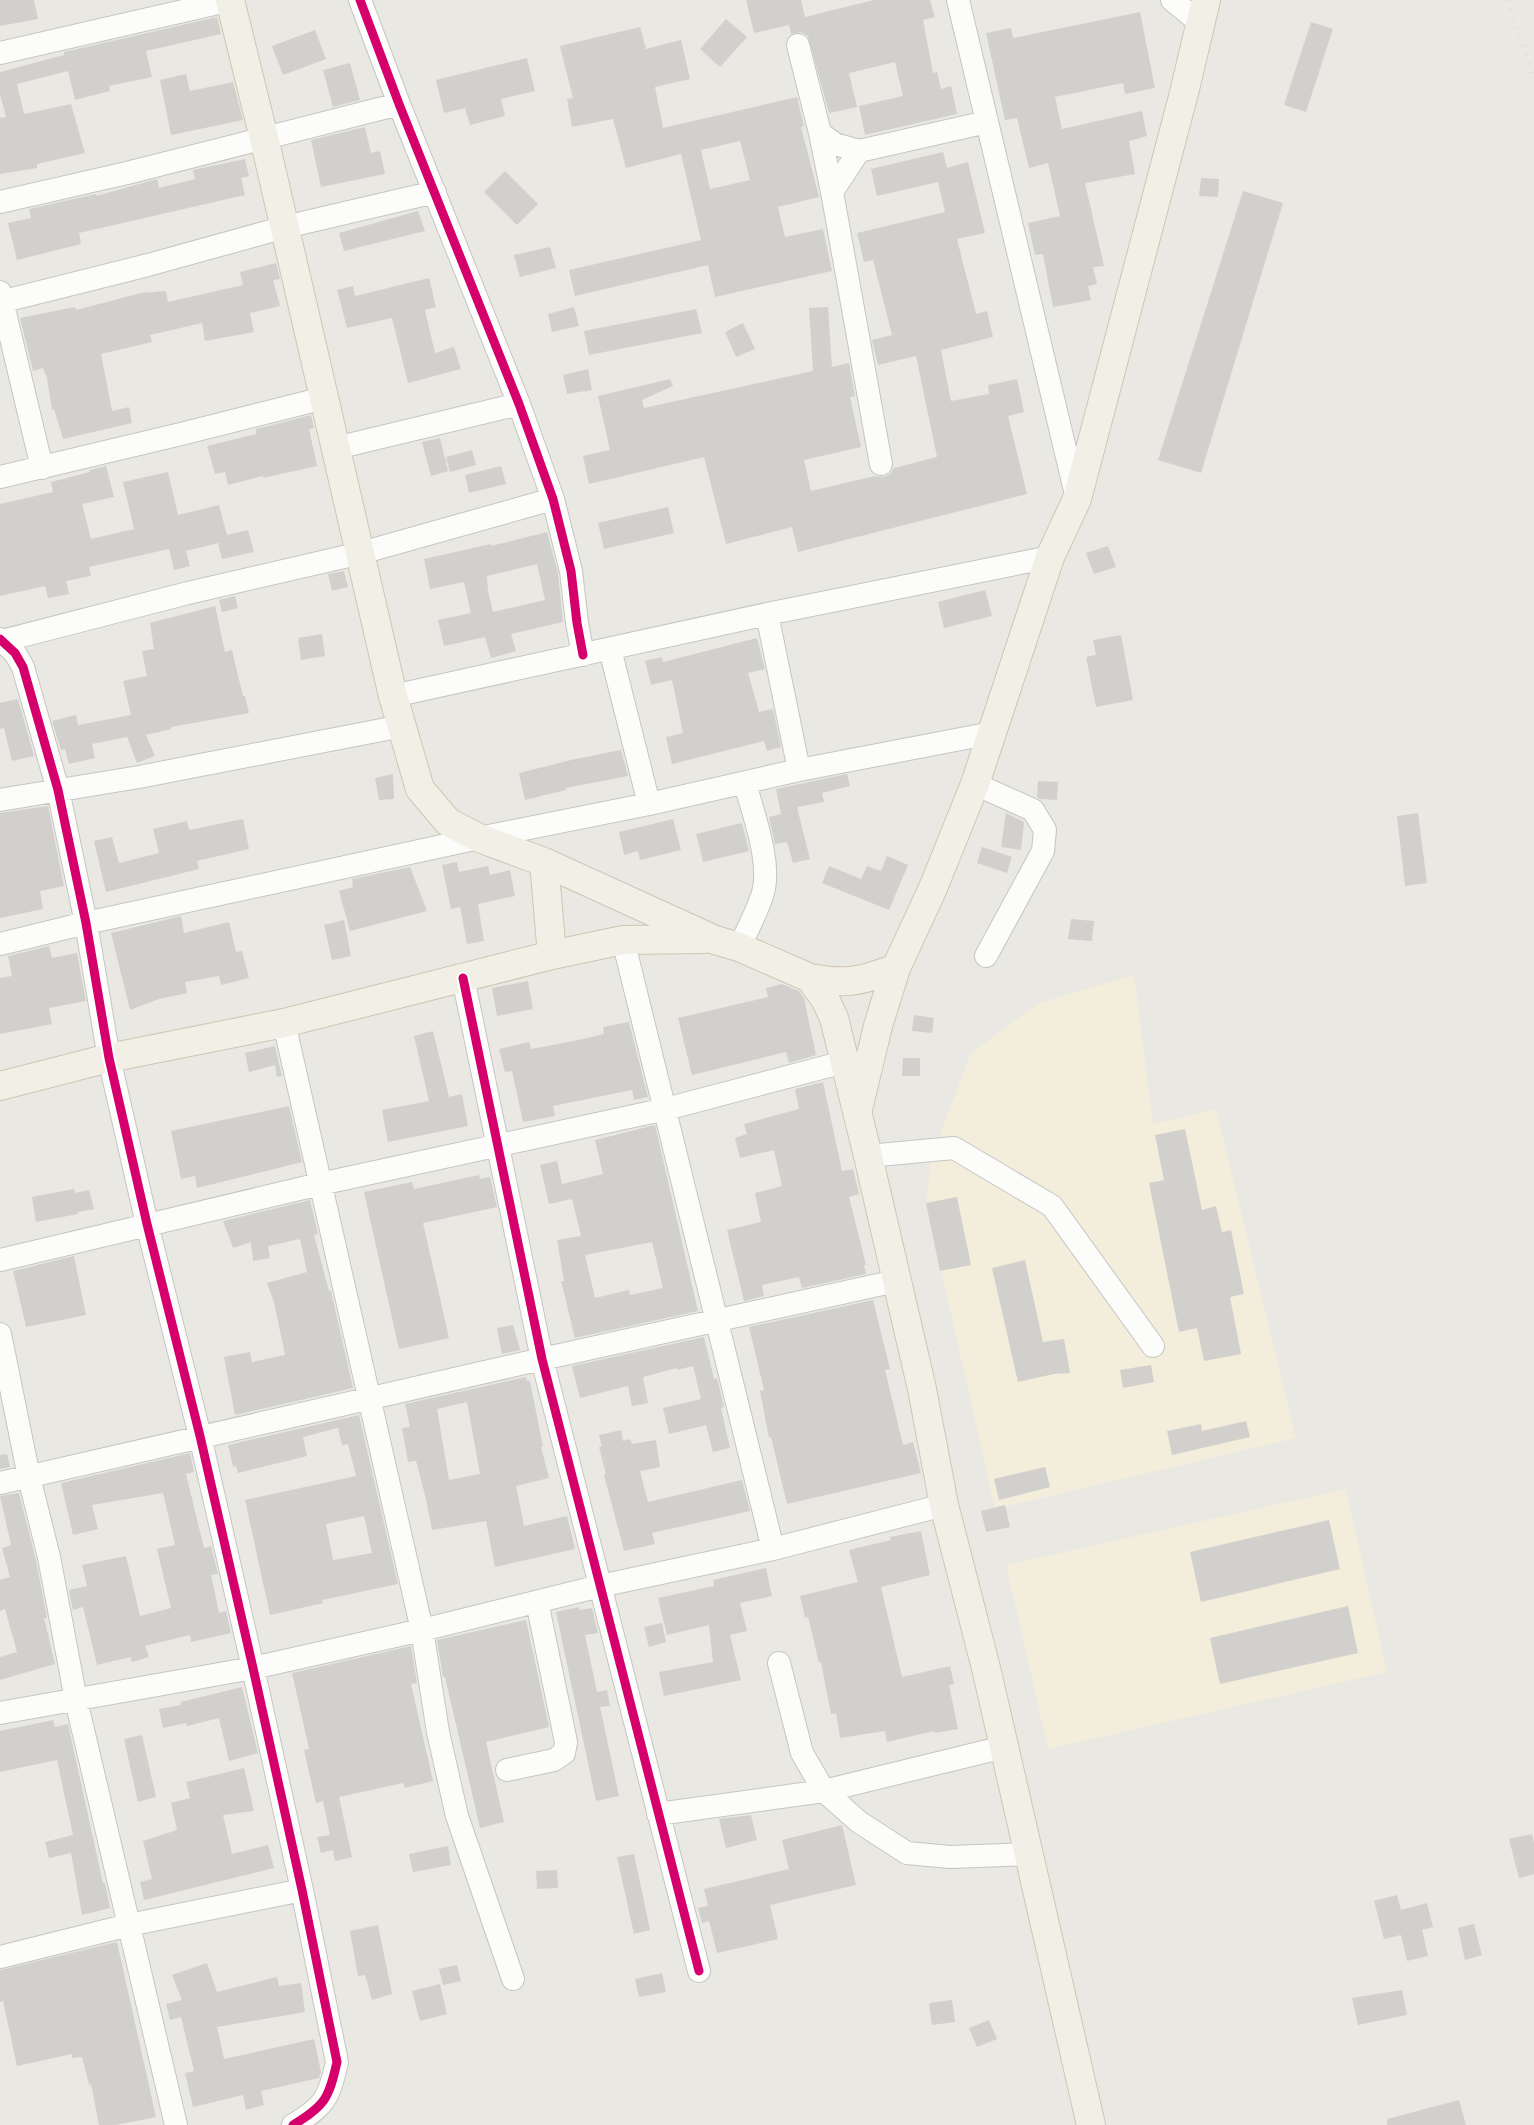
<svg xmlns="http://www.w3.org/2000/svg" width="1534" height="2125" font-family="'Fira Sans Condensed',sans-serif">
  <rect width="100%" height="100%" fill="#e9e8e3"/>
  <path fill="#f3eddc" d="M1134 975 1153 1124 1216 1109 1296 1438 995 1509 926 1203 931 1158 971 1053 1039 1003Z
    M1346 1489 1387 1672 1048 1749 1006 1565Z"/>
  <path fill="#d1d0cd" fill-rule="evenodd" d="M0 0H34L38 19 0 26Z
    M746 0H801L805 17 874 0H930L935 17 923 20 933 73 937 72 941 89 951 86 957 114 865 135 859 106 903 96 895 62 849 73 857 107 829 113 808 36 801 32 791 34 789 25 754 33Z
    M1140 12 1155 88 1125 94 1123 83 1055 97 1062 129 1142 111 1147 136 1129 141 1135 174 1085 183 1104 266 1093 267 1097 284 1088 286 1091 300 1053 307 1043 254 1035 255 1028 223 1060 216 1048 163 1029 168 1017 118 1005 120 986 33 1011 28 1013 38Z
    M217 17 221 34 146 51 152 77 109 86 110 91 75 100 68 71 17 84 24 114 71 104 85 153 37 164V168L0 174V118L6 117 0 94V72L64 55V52Z
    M726 19 747 37 720 67 700 49Z
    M1311 22 1333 29 1306 112 1284 105Z
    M640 27 646 49 681 40 690 79 655 87 663 128 797 97 804 126 801 127 819 197 778 207 785 237 823 229 832 271 715 297 708 265 575 296 569 270 701 240 681 154 626 168 613 119 572 127 567 99 573 98 560 46ZM740 141 750 180 710 189 701 150Z
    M315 30 326 59 283 75 272 46Z
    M527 58 535 91 501 99 505 116 470 125 465 108 444 113 436 80Z
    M350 63 360 100 333 107 323 70Z
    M186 74 190 91 233 82 243 120 171 135 160 80Z
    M365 127 371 153 380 151 385 174 321 187 311 140Z
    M943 152 947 168 968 162 985 233 957 239 976 314 987 311 993 337 941 350 951 401 989 394 988 385 1017 379 1024 412 1008 416 1027 494 798 552 792 527 726 544 704 457 589 484 583 456 610 450 598 396 670 379 673 386 642 400 644 408 813 371 809 308 828 307 832 367 849 363 855 396 850 397 861 447 804 460 811 491 875 476 884 477 890 474 894 468 937 457 916 356 878 365 872 340 892 335 873 260 864 262 857 233 945 212 938 182 877 196 871 169Z
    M245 159 249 176 241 178 245 195 79 233 81 244 17 260 8 223 31 218 29 209 96 194V196L157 179 159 188 195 179 193 170Z
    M505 171 538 204 517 225 484 192Z
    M1201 178 1219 179 1218 197 1199 196Z
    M1243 191 1283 203 1201 473 1158 460Z
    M418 211 425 231 344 251 339 233Z
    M550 247 556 268 520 277 514 255Z
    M276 263 280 279 273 280 280 306 250 313 254 332 205 341 202 323 150 335 152 342 101 354 112 411 129 407 132 423 63 439 54 409 52 410 47 378 43 368 33 371 20 318 75 307 76 310 141 293 166 291 168 302 243 285 240 272Z
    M429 278 436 307 425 310 435 353 454 347 461 369 408 383 392 318 347 328 337 290 353 286 355 296Z
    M574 307 579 326 552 332 548 314Z
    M696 309 702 333 589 355 584 331Z
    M743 323 755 349 736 357 725 332Z
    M588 369 592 390 567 394 563 375Z
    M311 415 314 428 309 429 317 466 263 478V476L228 485 225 472 215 474 207 446 256 434V429Z
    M440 438 448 471 431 476 422 442Z
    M472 450 476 465 450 472 446 457Z
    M106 466 114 497 82 504 91 539 134 529 123 482 168 472 178 515 219 505 227 535 248 530 254 552 222 559 218 543 186 551 190 566 174 570 169 549 89 567 91 576 66 581 69 594 48 598 45 586 0 596V504L53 492 51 482 90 472 89 470Z
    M501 466 506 484 469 493 465 475Z
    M668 507 674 533 604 549 598 523Z
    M547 532 558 573 563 622 511 634 516 651 491 658 485 637 444 646 438 620 471 613 464 582 430 589 424 559 491 544V546ZM537 564 545 600 493 612 488 591 487 576Z
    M1108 546 1116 567 1094 574 1086 553Z
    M344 571 348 587 332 591 328 574Z
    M985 590 992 616 944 628 938 602Z
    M235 596 238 608 222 612 219 600Z
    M215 606 225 652 232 650 243 696H245L249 713 171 727V729L146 735 155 756 137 763 127 737 92 744 95 758 69 764 65 749 61 750 52 721 76 715 78 725 131 715 123 681 147 676 142 651 154 649 150 623Z
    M322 634 325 656 301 660 298 638Z
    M1121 635 1133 700 1096 707 1086 657 1096 655 1093 640Z
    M757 638 765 669 748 673 759 712 773 709 781 747 767 751 764 741 672 764 666 737 683 733 672 680 651 685 645 661 662 657 663 662Z
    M18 699 34 756 12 761 4 728 0 729V703Z
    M621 750 628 776 566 788V790L525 800 519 773 571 760Z
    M393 774 394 799 379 800 375 778Z
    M847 774 850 786 822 793 824 802 797 807 810 859 793 863 787 842 775 844 769 817 781 814 776 789Z
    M1038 781 1058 782 1057 800 1040 799 1037 797Z
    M48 806 64 886 40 891 43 909 0 918V813Z
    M1006 813 1024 822 1021 850 1001 847Z
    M1418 813 1427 883 1405 886 1397 816Z
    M243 819 249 849 197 861 199 869 106 892 94 841 112 837 119 863 159 853 153 829 187 821 189 830Z
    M673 819 681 850 640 860 638 851 624 855 619 832Z
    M742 823 749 851 703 862 696 834Z
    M982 847 1012 857 1007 873 977 863Z
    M887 856 908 865 889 910 822 883 829 866 861 879 867 866 881 871Z
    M457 862 459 872 488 866 490 875 510 870 515 896 478 904 484 941 467 944 460 907 451 909 442 865Z
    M410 867 427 911 350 931 339 891 353 887 352 879Z
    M181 916 184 933 229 922 236 952 242 951 249 978 221 985 219 976 185 982 187 993 159 999 130 1010 111 933Z
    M1071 919 1094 921 1092 941 1068 939Z
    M344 920 351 956 332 960 324 925Z
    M49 946 52 958 77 953 86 1001 49 1008 52 1024 0 1034V978L12 976 8 956Z
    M528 981 533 1009 497 1016 492 988Z
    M782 984 799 991 804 998 816 1055 789 1063 786 1052 692 1075 678 1018 768 997 766 988Z
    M914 1015 934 1018 932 1033 912 1031Z
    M629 1022 648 1097 634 1100 632 1090 553 1106 555 1116 523 1122 512 1071 505 1072 499 1049 529 1042 531 1049 574 1041 604 1034 603 1027Z
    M433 1031 449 1097 462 1094 468 1126 388 1142 382 1110 429 1101 414 1036Z
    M275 1046 282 1076 277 1077 275 1065 249 1072 245 1053Z
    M903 1058H920V1076H902Z
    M823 1082 842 1171 853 1169 859 1194 849 1197 866 1265H864L866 1274 802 1288 799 1277 762 1285 764 1296 744 1301 727 1230 761 1222 755 1193 782 1186 774 1150 740 1158 735 1138 747 1134 744 1124 799 1109 795 1089Z
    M289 1106 302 1162 197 1188 195 1176 181 1179 171 1131Z
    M655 1125 698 1311 575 1338 561 1281H564L557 1240 581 1236 572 1199 549 1204 540 1165 557 1161 562 1184 603 1174 595 1140ZM652 1242 663 1288 630 1295 629 1290 595 1298 585 1255Z
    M1185 1129 1202 1210 1216 1206 1222 1232 1231 1230 1244 1294 1230 1297 1241 1354 1204 1361 1197 1328 1179 1332 1149 1183 1164 1180 1155 1135Z
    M479 1175 480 1179 490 1177 497 1207 423 1223 449 1338 399 1349 364 1192 412 1182 414 1189Z
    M74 1189 75 1193 89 1190 94 1209 78 1212V1214L36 1222 32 1197Z
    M957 1197 971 1265 940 1271 926 1203Z
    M310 1200 318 1234 314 1235 329 1291H331L353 1388 235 1415 224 1357 250 1352 252 1362 285 1355 274 1302 267 1283 307 1272 300 1239 268 1246 270 1258 253 1261 251 1242 233 1248 223 1221Z
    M74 1256 86 1315 26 1327 13 1271Z
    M1025 1260 1043 1342 1064 1339 1070 1373 1054 1374 1018 1382 992 1268Z
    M873 1300 890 1369 885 1370 903 1445 913 1442 921 1473 787 1504 771 1437 769 1438 760 1391 764 1390 749 1327Z
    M513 1325 520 1350 502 1354 497 1328Z
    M704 1337 714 1379 717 1378 724 1407 721 1408 730 1448 713 1452 706 1425 669 1434 663 1408 701 1399 693 1366 677 1370V1368L643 1377 648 1403 632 1406 628 1386 580 1398 572 1366Z
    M1151 1365 1154 1382 1123 1388 1120 1370Z
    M526 1377 527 1381H530L543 1447H541L549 1478 516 1486 524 1526 567 1516 575 1549 495 1567 486 1521 432 1530 425 1495 416 1461 408 1462 402 1428 410 1427 405 1404ZM467 1402 480 1474 449 1480 437 1409Z
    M359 1415 398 1584 322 1600 323 1603 270 1615 245 1500 356 1476 348 1444 342 1445 338 1428 303 1437 307 1456 238 1473 236 1466 233 1467 228 1445ZM364 1516 372 1553 333 1560 326 1524Z
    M1246 1421 1250 1437 1172 1455 1167 1431 1201 1424 1202 1431Z
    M621 1430 623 1441 630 1439 632 1444 656 1440 660 1467 640 1471 648 1502 742 1480 750 1511 652 1533 655 1544 624 1551 604 1475 606 1474 599 1447 602 1446 599 1435Z
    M190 1453 194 1472 186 1474 204 1548 211 1546 218 1574 211 1575 219 1613 226 1611 231 1633 191 1642 190 1635 145 1646 149 1657 132 1662 130 1657 97 1665 83 1607 73 1610 69 1590 87 1586 82 1565 126 1556 140 1616 171 1608 157 1549 175 1545 163 1493 92 1505 98 1529 73 1535 61 1483Z
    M7 1454 10 1467 0 1469V1455Z
    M1045 1467 1050 1487 999 1500 994 1479Z
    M19 1493 36 1560 47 1618H44L55 1664 0 1680V1657L17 1652 5 1609 0 1611V1580L10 1577 2 1548 11 1545 0 1496Z
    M1005 1505 1010 1527 986 1532 981 1511Z
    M1329 1520 1340 1569 1201 1602 1190 1552Z
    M921 1531 930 1575 881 1587 902 1677 950 1666 954 1684 949 1685 958 1729 935 1733 934 1731 887 1742 885 1731 840 1738 836 1713 831 1714 821 1662 819 1663 808 1617 805 1618 800 1596 858 1582 849 1550 891 1540 890 1537Z
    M766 1568 772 1596 740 1603 747 1631 730 1635 741 1680 664 1696 659 1672 713 1662 709 1625 667 1635 658 1598 714 1586 713 1580Z
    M1348 1606 1358 1653 1220 1684 1210 1638Z
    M579 1607V1610L592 1608 598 1633 585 1635 597 1692 607 1690 610 1706 600 1707 619 1796 596 1801 556 1612Z
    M526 1620 549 1727 486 1742 504 1822 480 1828 445 1677H443L437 1640Z
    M662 1623 666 1642 649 1647 644 1627Z
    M411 1646 417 1683 411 1684 433 1781 405 1788 403 1783 339 1797 352 1857 335 1861 333 1850 321 1853 317 1837 330 1835 323 1801 316 1803 304 1750 309 1749 292 1673Z
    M242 1687 258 1753 229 1761 219 1718 187 1726 186 1723 163 1728 159 1709 181 1705V1702Z
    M53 1720 55 1727 68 1724 103 1883H105L110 1908 82 1915 71 1853 49 1858 45 1842 73 1835 57 1760 0 1772V1731Z
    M142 1735 156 1797 138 1802 124 1739Z
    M244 1768 254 1811 223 1815 232 1854 268 1845 274 1868 144 1900 140 1882 152 1879 143 1841 177 1830 171 1803 190 1798 186 1782Z
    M751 1815 757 1840 726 1848 719 1819Z
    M842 1825 856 1885 770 1905 778 1939 717 1953 709 1921 702 1923 698 1908 708 1906 704 1889 789 1869 782 1840Z
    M1532 1834 1534 1843V1874L1519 1878 1509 1839Z
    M448 1846 451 1865 413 1872 409 1854Z
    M634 1854 650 1930 634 1934 617 1857Z
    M557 1870 558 1888 537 1889 536 1871Z
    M1397 1895 1401 1910 1427 1903 1433 1927 1422 1930 1428 1956 1407 1961 1401 1935 1384 1939 1374 1901Z
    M1474 1924 1482 1955 1465 1960 1458 1928Z
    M378 1925 392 1994 372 2000 365 1975 358 1976 350 1931Z
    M117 1942 156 2117 116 2125H99L91 2084 89 2085 82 2057 72 2058V2054L17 2066 3 2001 0 2002V1970Z
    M207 1963 217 1992 277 1977 279 1986 301 1983 305 2012 217 2027 224 2059 314 2039 321 2072 319 2078 261 2091 264 2105 246 2110 243 2095 193 2107 185 2073 194 2071 181 2017 170 2020 166 2004 182 2000 172 1975Z
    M457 1965 461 1981 443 1985 439 1969Z
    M662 1973 666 1992 639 1997 635 1979Z
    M440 1984 447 2014 420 2021 412 1991Z
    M1402 1990 1407 2015 1358 2025 1352 1998Z
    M952 2000 955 2022 932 2025 929 2003Z
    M989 2020 997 2039 977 2047 969 2028Z
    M1459 2100 1466 2125H1387V2119Z"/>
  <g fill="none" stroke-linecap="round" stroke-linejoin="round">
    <g stroke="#c5c5c4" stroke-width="24">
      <path id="minor" d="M360 0 399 104 519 404 553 499 571 571 577 623 583 655
        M958 0 1077 499
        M1172 0 1200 23
        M798 45 820 133 835 144 859 151
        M0 53 231 0
        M820 133 832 192
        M0 202 127 173 399 104
        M0 292 42 468
        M0 302 148 265 285 227 435 192
        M336 448 519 404
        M881 464 832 192 859 151 987 122
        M0 477 181 434 324 398
        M767 614 799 770
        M0 639 15 653 23 667 58 790 86 923 109 1058 147 1224 200 1436 253 1668 302 1890 337 2062C329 2098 325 2106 293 2125
        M2 641 188 593 361 553 553 499
        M610 649 649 804
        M393 696 767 614 1050 557
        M975 784 1033 810 1045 830 1043 851 986 956
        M0 800 139 777 402 726
        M623 940 773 1549
        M0 944 86 923 479 838 649 804 799 770 992 733
        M739 947C747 931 756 914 762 896 773 865 753 814 745 783
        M463 978 542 1359 699 1971
        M284 1023 422 1630 438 1732 457 1816 513 1979
        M868 1156 954 1148 1052 1206 1153 1346
        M0 1260 320 1184 666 1109 844 1062
        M0 1334 29 1477 49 1557 76 1700 176 2125
        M0 1483 542 1359 896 1281
        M779 1663 802 1753 824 1791 859 1822 907 1853 950 1857 1029 1854
        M0 1713 253 1668 422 1630 600 1586 773 1549 944 1505
        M507 1770 554 1760 564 1753 566 1742 537 1602
        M658 1814 824 1791 1004 1747
        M0 1957 129 1925 302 1890"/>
    </g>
    <g stroke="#cfc6b3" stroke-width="30">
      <path id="major" d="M544 862 715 940 739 947 810 978 825 999 834 1018 868 1156 922 1389 944 1505 986 1668 1091 2125
        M552 955 623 940 704 939
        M810 978C846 985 862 981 896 968
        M0 1086 109 1058 284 1023 552 955 544 862 479 838 448 822 420 789 393 696 264 138 230 0
        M858 1109 878 1026 896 968 933 888 975 784 1050 557 1077 499 1184 93 1206 0"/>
    </g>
    <use href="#minor" stroke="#fcfcfb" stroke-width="22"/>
    <use href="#major" stroke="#f2efe6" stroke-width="28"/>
    <path stroke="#e0e1e0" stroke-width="4.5" stroke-dasharray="1.5 8" stroke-linecap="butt" d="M1507 0 1534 77"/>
    <g stroke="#fff" stroke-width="13">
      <path id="cycleway" d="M360 0 399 104 519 404 553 499 571 571 577 623 583 655
        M0 639 15 653 23 667 58 790 86 923 109 1058 147 1224 200 1436 253 1668 302 1890 337 2062C329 2098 325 2106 293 2125
        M463 978 542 1359 699 1971"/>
    </g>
    <use href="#cycleway" stroke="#d6006c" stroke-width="9"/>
  </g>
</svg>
